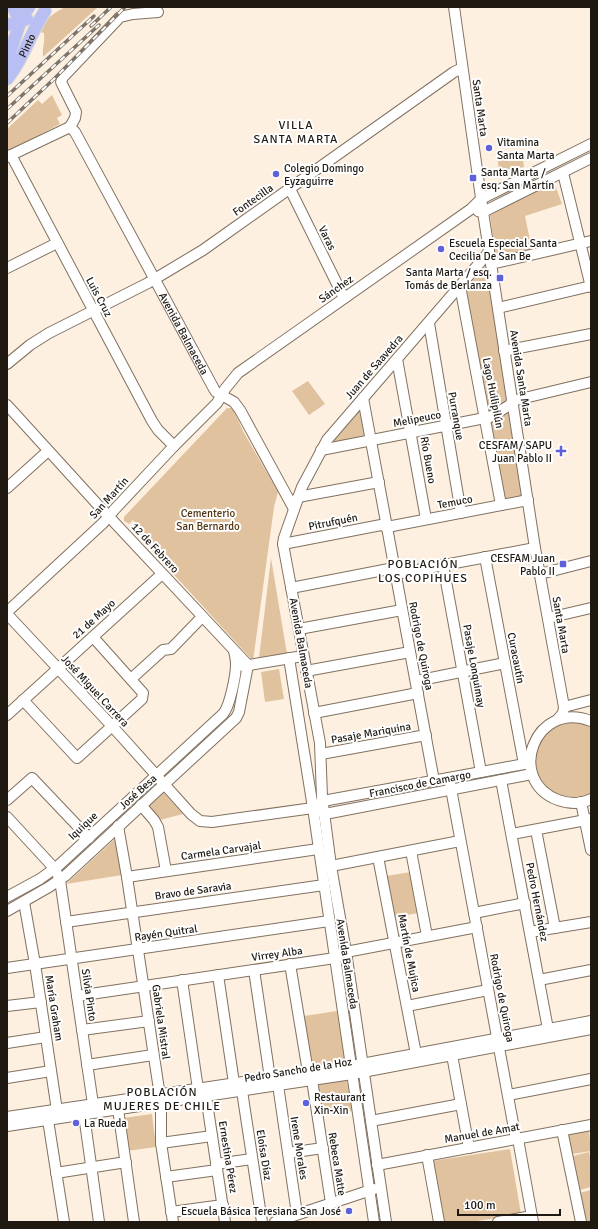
<svg xmlns="http://www.w3.org/2000/svg" width="598" height="1229" font-family="Signika,sans-serif">
  <rect width="100%" height="100%" fill="#fef0e0"/>
  <path fill="#e1c29f" d="M65 7H98L43 57C42 47 45 44 44 33L40 32C43 19 55 13 65 7Z
    M52 95 62 115 57 118 60 124 7 152V129L38 100 42 104Z
    M522 151 524 167 499 171 497 155Z
    M554 182 562 204 525 216 532 250 496 259 490 215Z
    M487 265 510 401 488 414 465 289Z
    M308 381 325 404 309 415 292 391Z
    M361 404 367 437 330 445Z
    M227 408H231L234 410 243 431 278 492 274 507 253 661 144 542 148 538 133 520 129 524 124 521V517Z
    M509 410 522 498 505 501 490 420Z
    M271 558 287 654 259 658Z
    M279 669 284 699 265 702 261 672Z
    M567 721 591 725V796L590 797 561 799 539 782 534 754 548 729Z
    M162 791 183 814 160 820 147 805Z
    M117 837 122 875 66 884Z
    M411 872 419 913 394 917 386 876Z
    M337 1011 345 1060 312 1066 304 1016Z
    M346 1078 353 1111 321 1116 316 1083Z
    M152 1114 156 1147 127 1151 123 1118Z
    M589 1130 591 1151 572 1154 568 1134Z
    M510 1149 521 1214 471 1222H442L432 1161Z
    M589 1152 591 1161V1187L580 1190 573 1156Z
    M591 1190V1222H585L579 1193Z"/>
  <g fill="none" stroke-linecap="round" stroke-linejoin="round">
    <g stroke="#807160" stroke-width="12">
      <g id="minor">
        <path d="M454 7 483 212 535 548 564 707 563 713 558 719"/>
        <path id="s1" d="M70 127 75 132 214 389 216 392 234 402 240 410 294 509"/>
        <path d="M70 127 75 118 76 112 61 82 63 77 120 17 133 14 158 12"/>
        <path d="M11 155 152 421 158 430 174 446"/>
        <path d="M7 157 70 127"/>
        <path d="M563 173 591 287"/>
        <path d="M290 189 344 298"/>
        <path d="M478 211 483 212 591 158"/>
        <path d="M491 264 591 241"/>
        <path d="M7 268 57 243"/>
        <path d="M460 286 501 505"/>
        <path d="M498 308 591 286"/>
        <path d="M429 323 461 513"/>
        <path d="M504 351 591 334"/>
        <path d="M397 359 426 519"/>
        <path d="M7 364 30 345 49 333 148 283 203 250 454 72 462 68"/>
        <path d="M363 398 434 781"/>
        <path d="M7 405 98 505 248 665"/>
        <path d="M321 450 490 417 510 405 512 401 591 382"/>
        <path d="M7 488 48 451"/>
        <path d="M298 497 379 482"/>
        <path d="M283 544 381 525 387 527 528 500"/>
        <path d="M485 557 524 764"/>
        <path d="M443 565 481 772"/>
        <path d="M396 574 535 548"/>
        <path d="M540 574 591 561"/>
        <path d="M291 588 394 568"/>
        <path d="M7 612 103 523 114 510 174 446 217 403 225 389 238 373 471 209 481 199 591 144"/>
        <path d="M7 614 112 726 191 814 200 821 212 822 313 808 323 801 530 763"/>
        <path d="M548 618 591 608"/>
        <path d="M299 629 402 610"/>
        <path d="M289 658 313 808 374 1222"/>
        <path d="M243 666 303 656"/>
        <path d="M306 671 410 652"/>
        <path d="M131 679 163 650 171 649 202 617"/>
        <path d="M416 681 505 663"/>
        <path d="M23 700 77 758 142 699 143 693 93 637"/>
        <path d="M564 707 591 700"/>
        <path d="M314 713 418 693"/>
        <path d="M7 715 162 574"/>
        <path d="M591 721C535 699 505 780 558 800 569 804 581 804 591 799"/>
        <path d="M321 754 426 735"/>
        <path d="M449 778 515 1134 518 1139 533 1222"/>
        <path d="M501 780 548 1029"/>
        <path d="M7 800 32 778 89 838"/>
        <path d="M581 802 591 850"/>
        <path d="M141 805 154 820 158 827 166 871"/>
        <path d="M320 811 325 814 532 774"/>
        <path d="M7 817 55 869 60 880 94 1111"/>
        <path d="M118 826 127 877 161 1103V1143L173 1222"/>
        <path d="M536 830 555 928"/>
        <path d="M512 834 591 819"/>
        <path d="M411 851 427 936"/>
        <path d="M378 857 416 1054"/>
        <path d="M331 866 460 841"/>
        <path d="M127 877 318 849"/>
        <path d="M7 897 40 879 58 866 223 714C230 706 236 675 236 664 236 659 235 655 234 651"/>
        <path d="M24 902 35 964 58 1117"/>
        <path d="M7 911 49 887 65 876 236 718 239 712 248 665"/>
        <path d="M474 913 525 903"/>
        <path d="M66 922 324 885"/>
        <path d="M530 932 591 922"/>
        <path d="M290 964 308 1072"/>
        <path d="M7 968 329 921"/>
        <path d="M254 970 270 1078"/>
        <path d="M218 975 234 1083"/>
        <path d="M182 980 198 1089"/>
        <path d="M539 980 591 970"/>
        <path d="M77 996 335 958 346 952 477 927"/>
        <path d="M7 1006 41 1002"/>
        <path d="M407 1006 488 990"/>
        <path d="M82 1030 149 1021"/>
        <path d="M7 1043 46 1037"/>
        <path d="M452 1055 469 1148"/>
        <path d="M87 1065 153 1055"/>
        <path d="M7 1078 51 1071"/>
        <path d="M312 1080 331 1203"/>
        <path d="M278 1085 297 1214"/>
        <path d="M242 1091 262 1222"/>
        <path d="M508 1095 591 1079"/>
        <path d="M206 1096 225 1222"/>
        <path d="M118 1109 134 1222"/>
        <path d="M84 1115 99 1222"/>
        <path d="M7 1117 351 1066 591 1021"/>
        <path d="M48 1120 64 1222"/>
        <path d="M371 1121 461 1104"/>
        <path d="M7 1126 352 1074 591 1029"/>
        <path d="M562 1130 581 1222"/>
        <path d="M161 1143 212 1136"/>
        <path d="M288 1153 323 1148"/>
        <path d="M427 1155 439 1222"/>
        <path d="M216 1164 252 1159"/>
        <path d="M377 1165 591 1125"/>
        <path d="M56 1173 126 1162"/>
        <path d="M166 1177 217 1170"/>
        <path d="M171 1212 223 1205"/>
        <path d="M275 1222 374 1189"/>
        <path d="M386 1222 346 952 331 866 322 797 320 743 283 544 284 538 302 487 327 440 489 252"/>
        <path d="M498 1222 532 1216"/>
      </g>
    </g>
    <g stroke="#dbdad9" stroke-width="14">
      <g id="major">
        <path d="M13 7 20 22"/>
        <path d="M7 25 27 19"/>
        <path d="M7 61 22 17 29 7"/>
        <path id="s2" d="M7 79C24 59 30 33 45 11"/>
      </g>
    </g>
    <use href="#minor" stroke="#fff" stroke-width="10"/>
    <use href="#major" stroke="#b9bff2" stroke-width="12"/>
    <g stroke="#7e756a" stroke-width="3.5">
      <path id="rail" d="M91 26 111 7
        M7 96 94 16
        M7 109 99 25
        M7 123 55 78 125 7"/>
    </g>
    <use href="#rail" stroke="#fff" stroke-width="2" stroke-dasharray="6" stroke-linecap="butt"/>
  </g>
  <g fill="#5e61d9" stroke="#fff" stroke-width="1.5">
    <circle cx="489" cy="148" r="4"/>
    <circle cx="276" cy="174" r="4"/>
    <rect x="469" y="174" width="8" height="8" rx="2"/>
    <circle cx="441" cy="249" r="4"/>
    <rect x="496" y="274" width="8" height="8" rx="2"/>
    <path d="M559 445h4v4h4v4h-4v4h-4v-4h-4v-4h4z"/>
    <rect x="559" y="560" width="8" height="8" rx="2"/>
    <circle cx="306" cy="1103" r="4"/>
    <circle cx="76" cy="1123" r="4"/>
    <circle cx="349" cy="1211" r="4"/>
  </g>
  <g text-anchor="middle" dominant-baseline="central" stroke-width="4" stroke-linejoin="round" paint-order="stroke">
    <g font-size="11" fill="#1f1912" stroke="#fff">
      <text stroke="none"><textPath href="#s2" startOffset="39">Pinto</textPath></text>
      <text transform="translate(480 108) rotate(82)">Santa Marta</text>
      <text transform="translate(253 200) rotate(-35)">Fontecilla</text>
      <text transform="translate(327 238) rotate(64)">Varas</text>
      <text transform="translate(336 289) rotate(-35)">Sánchez</text>
      <text transform="translate(99 297) rotate(62)">Luis Cruz</text>
      <text stroke="none"><textPath href="#s1" startOffset="236">Avenida Balmaceda</textPath></text>
      <text transform="translate(374 367) rotate(-49)">Juan de Saavedra</text>
      <text transform="translate(521 378) rotate(81)">Avenida Santa Marta</text>
      <text transform="translate(493 393) rotate(79)">Lago Huilipilún</text>
      <text transform="translate(456 416) rotate(80)">Purranque</text>
      <text transform="translate(417 419) rotate(-11)">Melipeuco</text>
      <text transform="translate(428 460) rotate(80)">Río Bueno</text>
      <text transform="translate(109 498) rotate(-48)">San Martín</text>
      <text transform="translate(455 502) rotate(-11)">Temuco</text>
      <text transform="translate(333 522) rotate(-11)">Pitrufquén</text>
      <text transform="translate(155 548) rotate(47)">12 de Febrero</text>
      <text transform="translate(94 619) rotate(-42)">21 de Mayo</text>
      <text transform="translate(561 625) rotate(80)">Santa Marta</text>
      <text transform="translate(301 643) rotate(80)">Avenida Balmaceda</text>
      <text transform="translate(421 646) rotate(79)">Rodrigo de Quiroga</text>
      <text transform="translate(516 658) rotate(79)">Curacautín</text>
      <text transform="translate(474 666) rotate(80)">Pasaje Lonquimay</text>
      <text transform="translate(95 691) rotate(47)">José Miguel Carrera</text>
      <text transform="translate(371 733) rotate(-10)">Pasaje Mariquina</text>
      <text transform="translate(420 784) rotate(-11)">Francisco de Camargo</text>
      <text transform="translate(138 792) rotate(-42)">José Besa</text>
      <text transform="translate(83 826) rotate(-43)">Iquique</text>
      <text transform="translate(221 851) rotate(-8)">Carmela Carvajal</text>
      <text transform="translate(193 891) rotate(-8)">Bravo de Saravia</text>
      <text transform="translate(537 902) rotate(79)">Pedro Hernández</text>
      <text transform="translate(166 933) rotate(-8)">Rayén Quitral</text>
      <text transform="translate(409 953) rotate(79)">Martín de Mujica</text>
      <text transform="translate(277 954) rotate(-8)">Virrey Alba</text>
      <text transform="translate(347 964) rotate(81)">Avenida Balmaceda</text>
      <text transform="translate(89 995) rotate(82)">Silvia Pinto</text>
      <text transform="translate(502 998) rotate(79)">Rodrigo de Quiroga</text>
      <text transform="translate(54 1008) rotate(81)">María Graham</text>
      <text transform="translate(161 1022) rotate(82)">Gabriela Mistral</text>
      <text transform="translate(298 1070) rotate(-9)">Pedro Sancho de la Hoz</text>
      <text transform="translate(482 1133) rotate(-10)">Manuel de Amat</text>
      <text transform="translate(299 1148) rotate(81)">Irene Morales</text>
      <text transform="translate(264 1155) rotate(81)">Eloísa Díaz</text>
      <text transform="translate(228 1157) rotate(81)">Ernestina Pérez</text>
      <text transform="translate(337 1164) rotate(81)">Rebeca Matte</text>
    </g>
    <g font-size="11" fill="#1f1912" stroke="#fff" text-anchor="start">
      <text x="497" y="142">Vitamina<tspan x="497" dy="13">Santa Marta</tspan></text>
      <text x="284" y="168">Colegio Domingo<tspan x="284" dy="13">Eyzaguirre</tspan></text>
      <text x="481" y="172">Santa Marta /<tspan x="481" dy="13">esq. San Martín</tspan></text>
      <text x="449" y="243">Escuela Especial Santa<tspan x="449" dy="13">Cecilia De San Be</tspan></text>
      <text x="492" y="272" text-anchor="end">Santa Marta / esq.<tspan x="492" dy="13">Tomás de Berlanza</tspan></text>
      <text x="552" y="445" text-anchor="end">CESFAM/ SAPU<tspan x="552" dy="13">Juan Pablo II</tspan></text>
      <text x="555" y="558" text-anchor="end">CESFAM Juan<tspan x="555" dy="13">Pablo II</tspan></text>
      <text x="314" y="1097">Restaurant<tspan x="314" dy="13">Xin-Xin</tspan></text>
      <text x="84" y="1123">La Rueda</text>
      <text x="341" y="1211" text-anchor="end">Escuela Básica Teresiana San José</text>
    </g>
    <g font-size="11" fill="#50340f" stroke="#fff">
      <text x="208" y="513">Cementerio<tspan x="208" dy="13">San Bernardo</tspan></text>
    </g>
    <g font-size="12" letter-spacing="1" fill="#1f1912" stroke="#fff">
      <text x="296" y="125">VILLA<tspan x="296" dy="14">SANTA MARTA</tspan></text>
      <text x="423" y="564">POBLACIÓN<tspan x="423" dy="14">LOS COPIHUES</tspan></text>
      <text x="162" y="1092">POBLACIÓN<tspan x="162" dy="14">MUJERES DE CHILE</tspan></text>
    </g>
  </g>
  <rect width="598" height="1229" fill="none" stroke="#1f1912" stroke-width="16"/>
  <path d="M458 1209v6h102v-6" fill="none" stroke="#1f1912" stroke-width="2"/>
  <text x="464" y="1209" font-size="12" fill="#1f1912" stroke="#ffffff" stroke-width="3" paint-order="stroke">100 m</text>
</svg>
